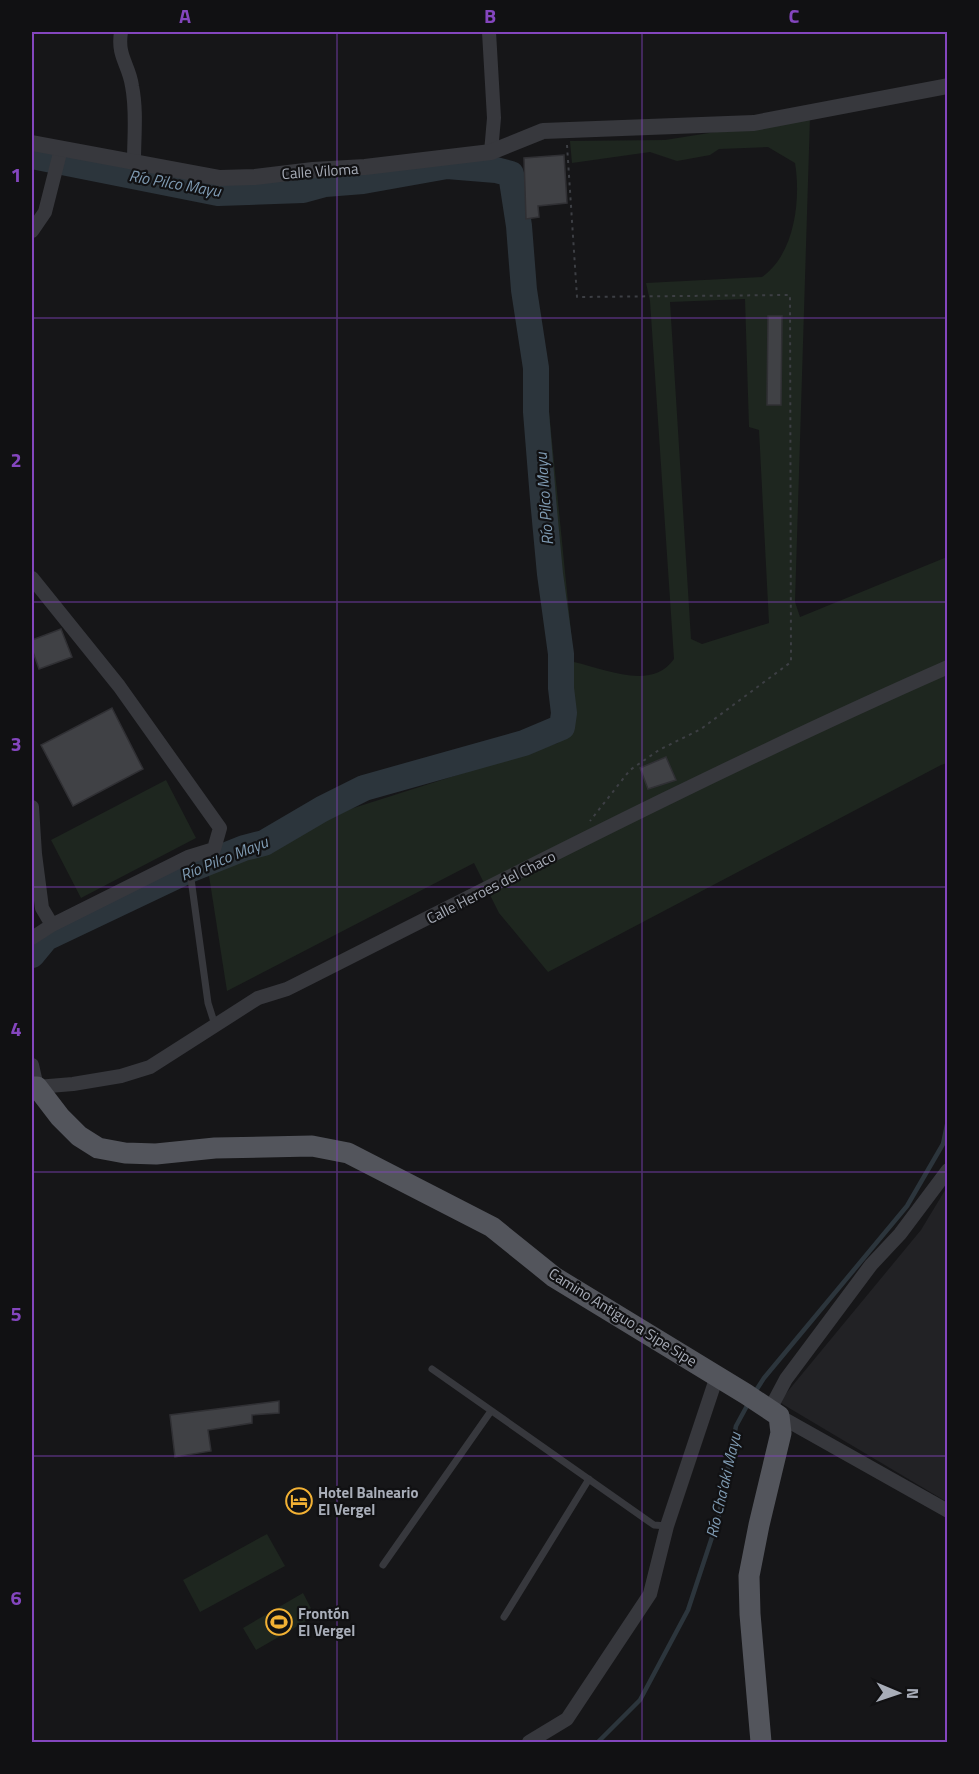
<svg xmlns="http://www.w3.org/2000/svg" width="979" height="1774" font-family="'Titillium Web',sans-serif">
  <rect width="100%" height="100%" fill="#161618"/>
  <path fill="#222225" d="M947 1187V1502L779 1402 921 1230Z"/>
  <path fill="#1e261f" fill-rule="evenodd" d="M810 117 795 602 800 617 947 557V763L941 765 548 972 499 913 474 863 227 991 207 863 344 811 558 743 564 733 561 654 550 574 536 412V368L524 290 538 301 574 662C605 669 652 691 674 659L650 301 646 283 762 277C795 254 801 199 795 163L768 147 719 149 710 155 677 161 650 152 572 163 570 141 665 140ZM745 299 749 427 759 430 769 623 702 644 691 639 670 302Z
    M166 780 196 838 81 898 51 840Z
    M267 1534 285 1566 200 1612 183 1580Z
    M303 1593 315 1616 256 1650 243 1628Z"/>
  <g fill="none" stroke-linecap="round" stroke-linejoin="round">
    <path stroke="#2c353c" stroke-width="4.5" d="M755 1392 764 1378 907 1206 943 1144 948 1120
      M598 1742 640 1700 688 1610 718 1519 736 1426 748 1404"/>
    <path stroke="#2c353c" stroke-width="26" d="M32 156 218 193 303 190 325 184 363 181 447 166 496 170 511 174 519 226 524 290 536 368V412L543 499 550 574 561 654V688L564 713 562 727 524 743 364 788 322 809 264 843 244 848 189 870 46 938 32 955"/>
  </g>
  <path fill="#404145" stroke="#303034" stroke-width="1.5" d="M564 155 567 203 538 206 539 217 526 219 524 158Z
    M768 316H782L781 405H767Z
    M61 629 72 657 39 669 32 649V640Z
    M112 708 143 769 73 806 41 745Z
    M666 757 676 780 648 789 640 768Z
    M279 1401V1413L252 1415V1423L208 1430 211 1451 175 1457 170 1415Z"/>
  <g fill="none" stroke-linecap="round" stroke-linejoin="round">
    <path stroke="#3d3f44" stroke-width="2" stroke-dasharray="3 4.5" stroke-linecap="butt" d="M567 145 577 297 790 295 791 662 701 729 659 750 630 770 590 821"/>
    <path stroke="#37383d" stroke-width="7" d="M188 857 208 1003 215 1025
      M432 1369 654 1525 667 1526
      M383 1565 491 1411
      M504 1617 589 1479"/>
    <path stroke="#37383d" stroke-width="14" d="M121 32C117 57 129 64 132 86 137 111 134 136 134 161
      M489 32 494 118 491 152
      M32 231 45 212 61 149
      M32 578 119 686 220 828 214 849 188 857 52 925 32 938
      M32 807 35 854 42 908 52 925
      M32 1065 37 1087 73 1084 121 1076 150 1067 258 998 287 989C505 879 723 766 948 667
      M769 1411 786 1379 871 1265 900 1234 948 1170
      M779 1416 948 1511
      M529 1742 567 1719 650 1594 667 1526 717 1376"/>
    <path stroke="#37383d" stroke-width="16" d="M32 143 220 178 255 177 313 170 365 167 491 152 543 131 754 123 948 86"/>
    <path stroke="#53555c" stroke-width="21" d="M32 1087H37L60 1117 79 1136 98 1148 125 1153 156 1154 215 1148 312 1146 348 1153 492 1227 554 1277 746 1394 779 1416 781 1433 759 1525 749 1576 750 1614 761 1742"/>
  </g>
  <path fill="none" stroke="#8446be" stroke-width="1.5" stroke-opacity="0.55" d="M337 32V1742M642 32V1742M32 318H948M32 602H948M32 887H948M32 1172H948M32 1456H948"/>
  <defs>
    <g id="hotel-ring" transform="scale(1.35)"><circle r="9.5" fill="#111113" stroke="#f2b134" stroke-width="1.5"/><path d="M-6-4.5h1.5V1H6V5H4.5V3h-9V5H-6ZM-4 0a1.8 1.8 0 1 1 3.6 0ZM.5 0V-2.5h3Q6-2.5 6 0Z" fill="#f2b134"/></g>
    <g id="stadium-ring" transform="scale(1.35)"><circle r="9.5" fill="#111113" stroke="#f2b134" stroke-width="1.5"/><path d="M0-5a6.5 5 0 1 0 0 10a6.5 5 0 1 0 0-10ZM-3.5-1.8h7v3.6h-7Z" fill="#f2b134"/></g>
  </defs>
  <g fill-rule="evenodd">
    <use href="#hotel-ring" x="299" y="1501"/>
    <use href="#stadium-ring" x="279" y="1622"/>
  </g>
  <g text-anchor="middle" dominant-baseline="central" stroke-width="4.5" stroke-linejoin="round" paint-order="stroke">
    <g font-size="15" fill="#a8adb8" stroke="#111113">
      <text transform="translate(320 171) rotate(-4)">Calle Viloma</text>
      <text transform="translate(491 887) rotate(-27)">Calle Heroes del Chaco</text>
      <text transform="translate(623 1317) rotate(32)">Camino Antiguo a Sipe Sipe</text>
    </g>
    <g font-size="15" font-weight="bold" fill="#a8adb8" stroke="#111113" text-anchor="start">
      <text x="318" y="1492">Hotel Balneario<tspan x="318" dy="17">El Vergel</tspan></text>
      <text x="298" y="1613">Frontón<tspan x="298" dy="17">El Vergel</tspan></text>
    </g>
    <g font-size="16" font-style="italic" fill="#7f9bb3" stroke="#111113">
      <text transform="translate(175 183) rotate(10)">Río Pilco Mayu</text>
      <text transform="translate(544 499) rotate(-94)">Río Pilco Mayu</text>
      <text transform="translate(224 858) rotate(-22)">Río Pilco Mayu</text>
      <text transform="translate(723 1485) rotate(-77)">Río Cha'aki Mayu</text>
    </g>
  </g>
  <rect width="979" height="1774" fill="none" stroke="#111113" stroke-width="66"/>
  <g transform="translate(898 1693) rotate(92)" stroke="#111113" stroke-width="4.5" paint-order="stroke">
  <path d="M0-4.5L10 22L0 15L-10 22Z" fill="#a8adb8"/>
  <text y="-9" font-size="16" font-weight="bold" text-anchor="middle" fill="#a8adb8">N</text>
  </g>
  <rect x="33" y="33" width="913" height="1708" fill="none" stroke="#8446be" stroke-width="2"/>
  <g font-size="20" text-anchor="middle" font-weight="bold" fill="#8446be">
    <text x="185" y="23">A</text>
    <text x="490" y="23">B</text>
    <text x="794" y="23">C</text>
    <text x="16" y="182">1</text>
    <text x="16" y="467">2</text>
    <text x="16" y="751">3</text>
    <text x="16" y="1036">4</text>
    <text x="16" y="1321">5</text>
    <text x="16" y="1605">6</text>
  </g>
</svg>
